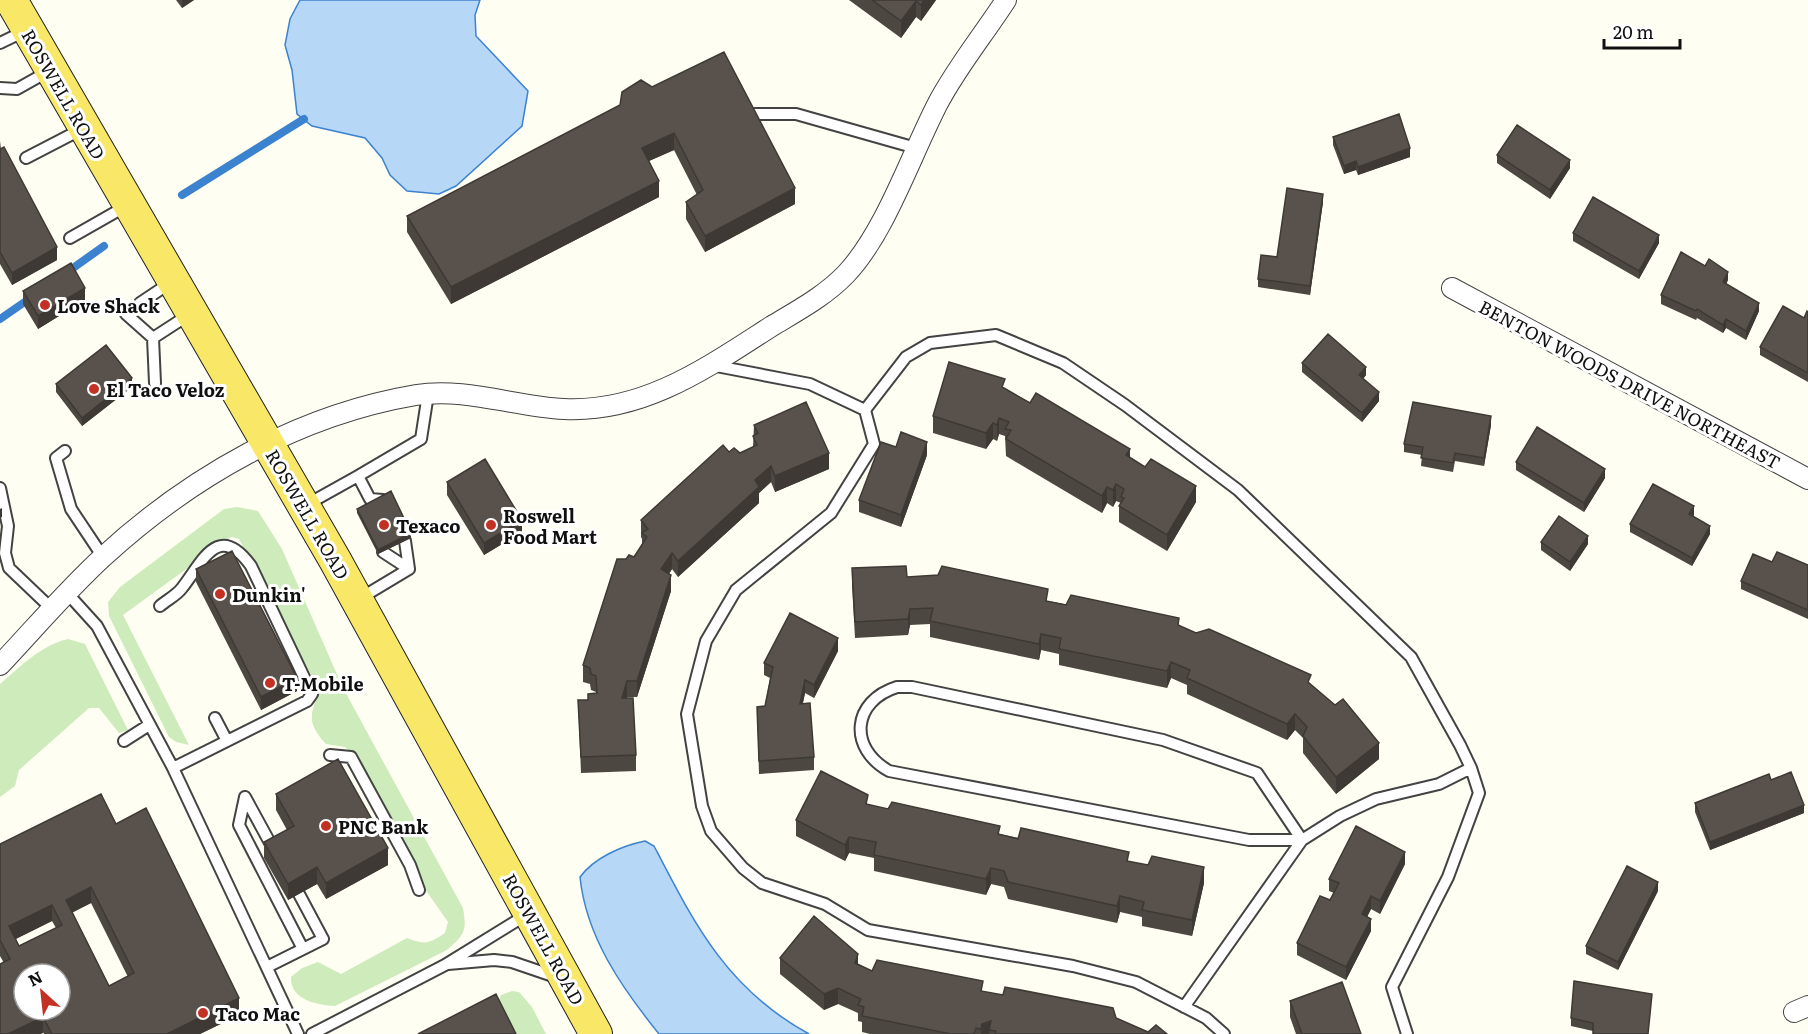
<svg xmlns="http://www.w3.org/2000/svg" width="1808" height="1034" font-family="Literata,serif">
  <rect width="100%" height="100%" fill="#fffef3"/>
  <path fill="#ceebbb" d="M237 507 258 511 282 549 343 688 463 908C467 931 465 934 447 950L335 1006C317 1005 290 1000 291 977L302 968 318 962 341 974 407 938C426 945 428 944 445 933L448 922 427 892 353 754 345 747 326 744C298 714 321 710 315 682L239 539 232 537 202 551 189 567 123 615 189 745 176 742 169 737 109 616 108 602 120 587 224 509Z
    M68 639 85 644 128 730 119 733 99 708H89L19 770 15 786 0 797V684C20 667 41 645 68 639Z
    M512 991 519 992 532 1007 546 1034H510L496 1007 501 995Z"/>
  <path fill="#b7d7f7" stroke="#3c83cf" stroke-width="1.5" d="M300 0H480L475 15 476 36 528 91 522 126 456 186 439 194 407 191 390 175 382 158 365 138 312 126 297 114 292 70 285 45 290 19Z
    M645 841 654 846C695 925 727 989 809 1034H659C622 988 586 937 580 877 594 858 621 846 645 841Z"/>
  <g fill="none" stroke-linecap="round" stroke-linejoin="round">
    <path stroke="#3c83cf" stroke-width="8" d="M182 195 304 119
      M66 273 104 246
      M0 319 29 299"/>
    <g stroke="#434343" stroke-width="14">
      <path id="service" d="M0 43 27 30
        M0 88 17 89 49 71
        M755 114H796L916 148
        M26 158 82 129
        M70 238 128 205
        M140 303 170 283
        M126 314 153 338
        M711 365 810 384 865 410 906 357 930 343 996 335 1063 363 1125 405 1238 490 1411 657 1460 745 1471 768 1479 793 1448 877 1392 987 1407 1034
        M155 383 153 338 190 314
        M865 410 874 444 831 513 736 590 706 641 687 714 702 806 711 831 743 868 762 883 825 904 868 930 1073 966 1136 982 1206 1018 1224 1034
        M65 451 56 458 71 509 103 557
        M0 488 8 526 5 553 9 568 53 610
        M383 500 370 499 358 476 421 439 428 394
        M306 505 358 476
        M383 552 409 569
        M68 594 97 626 173 768 298 1034
        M359 599 409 569 405 541
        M160 606C167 600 177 595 182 588 202 563 218 520 251 566L312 694 307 701 173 768
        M897 687H912L1163 740 1257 773 1302 840H1249L889 771C848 748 852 701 897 687Z
        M215 718 227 741
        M124 741 149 725
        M330 755 351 757 410 865 419 890
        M245 797 239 825 303 949
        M245 797 275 852
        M448 964 494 960 512 962 559 978
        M267 967 323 939 299 894
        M1184 1007 1302 840 1340 816 1376 799 1439 784 1471 768
        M312 1034 445 965 526 915"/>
    </g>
    <g stroke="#434343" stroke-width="22">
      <path id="minor" d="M1452 288 1808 479
        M0 665C34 629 67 590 103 557 190 477 298 415 416 395 465 387 516 407 564 409 644 413 708 367 772 326 797 311 825 296 846 274 885 233 911 155 938 103 957 67 984 34 1006 0
        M1794 1012 1808 1006"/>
    </g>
    <g stroke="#212121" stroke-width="34">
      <path id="primary" d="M11 0 335 560 596 1034"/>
    </g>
    <use href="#service" stroke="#fff" stroke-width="10"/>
    <use href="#minor" stroke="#fff" stroke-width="20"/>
    <use href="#primary" stroke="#f9e868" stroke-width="32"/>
  </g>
  <path fill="#4d4741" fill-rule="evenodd" d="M176 0H194L182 8Z
    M849 0H936L921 21 916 17 901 38Z
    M652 87 795 204 705 252 686 219V202L697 195 674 150 649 161 659 197 451 304 407 232V216L620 105Z
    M1333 137 1410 157 1358 175 1356 170 1344 174 1333 145Z
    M0 141 1 149 57 260 12 285 0 264Z
    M1497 155 1570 168 1550 199 1497 163Z
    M1323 202 1310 295 1258 287V279L1277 257Z
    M1573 233 1659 243 1639 279 1573 241Z
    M1728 280 1726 284 1759 311 1746 340 1726 328 1723 333 1697 318 1696 320 1661 304V295Z
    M23 291 85 300 38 329 23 304Z
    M1808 312V382L1760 355V347L1804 318Z
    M1302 363 1366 375 1363 379 1379 401 1362 422 1302 372Z
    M56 384 132 387 82 426 56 392Z
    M1005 388 1030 403 1130 457 1196 502 1167 551 1119 522V506L1121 503 1116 501 1113 507 1107 503 1102 513 1006 456 1005 436 999 434 997 441 993 439 986 449 933 433V416Z
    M754 425 829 469 775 492 771 482 759 493V503L678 577 672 569 669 574 671 591 637 697H627V698L636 755V771L581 773 578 700H588L596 693V692L591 690 590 684 583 682V665L626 559 634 557 642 544V539L641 537V520L729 452 740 453 753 447Z
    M1491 425 1484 466 1455 461 1453 472 1421 466 1422 455 1404 452V444Z
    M927 455 901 527 859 512V500Z
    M1516 462 1605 478 1584 512 1516 470Z
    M447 482 522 532 484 555 447 495Z
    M357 509 411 538 378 554 357 513Z
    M1694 515 1693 516 1710 534 1692 566 1630 532V524Z
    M1541 542 1588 544 1570 571 1541 550Z
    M1772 562 1808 565V619L1741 589V581Z
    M852 568 1048 601 1179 626 1311 685 1379 759 1336 794 1303 753V738L1295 730 1287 740 1187 694V685L1171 678 1167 688 1059 665V654L1041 650 1039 660 930 637V624L910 625 908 635 855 638 852 585Z
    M196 569 297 691 261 710 196 582Z
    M838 651 814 698 805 693 803 703 814 757V770L759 774 757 707 765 706 770 678 764 675V663Z
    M1771 780 1804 813 1710 850 1695 812V803Z
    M276 794 388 865 326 899 317 884 288 900 264 858V842L287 830 276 810Z
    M868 805 1000 834 1129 861 1204 883 1192 936 1142 926V917L1120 912 1117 923 1008 899 1004 887 991 884 986 895 874 871V858L849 853 845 861 796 836V820Z
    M116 824 239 1015 200 1034H44L0 956V844ZM91 903 128 977 109 986 72 912ZM52 921 56 928 19 946 16 939Z
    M1405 864 1380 914 1371 909 1367 917 1371 931 1346 980 1297 955V943L1330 900 1334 893 1329 891V879Z
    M1658 891 1618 970 1586 954V946Z
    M780 958 858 964 872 971 1116 1018 1148 1032 1167 1034H870L862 1032V1022L858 1021V1013L838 1004 824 1010 780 974Z
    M1290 1001 1361 1034H1296L1290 1017Z
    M1652 1002 1593 1031 1571 1026V1018Z"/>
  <path fill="#3e3935" d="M182 0H194L182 8Z
    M924 0H936L921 21V5Z
    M916 1V17L901 38V21Z
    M674 133V150L642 164V148Z
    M1410 148V157L1358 175V167Z
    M1570 160V168L1550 199V190Z
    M1356 161V170L1344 174V166Z
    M659 181V197L451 304V287Z
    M795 188V204L705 252V236Z
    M1323 194V202L1310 295V286Z
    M1659 235V243L1639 279V271Z
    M57 247V260L12 285V273Z
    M1728 272V280L1723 290V282Z
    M85 288V300L38 329V316Z
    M1759 303V311L1746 340V331Z
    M1726 319V328L1723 333V325Z
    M1366 367V375L1359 384V375Z
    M132 378V387L82 426V418Z
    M1379 392V401L1362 422V413Z
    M1491 416V425L1484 466V458Z
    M999 418V434L997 441V425Z
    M993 423V439L986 449V433Z
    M927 442V455L901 527V515Z
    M1130 449V465L1126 455Z
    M829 453V469L775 492V476Z
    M771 466V482L759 493V503L678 577V561L755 480Z
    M1605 469V478L1584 512V503Z
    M1116 484V501L1113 507V490Z
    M1196 486V502L1167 551V535Z
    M1107 487V503L1102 513V496Z
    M1694 506V515L1689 523V514Z
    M2 508V517L0 518V509Z
    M522 520V532L484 555V543Z
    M1710 526V534L1692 566V558Z
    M411 533V538L378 554V550Z
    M1588 536V544L1570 571V562Z
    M672 553V569L661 585V569Z
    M671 575V591L637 697V681Z
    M910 609V625L908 635V619Z
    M1041 634V650L1039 660V644Z
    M838 638V651L814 698V685Z
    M1171 662V678L1167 688V671Z
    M297 678V691L261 710V697Z
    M805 680V693L800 716V704Z
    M627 681V697L622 715V698Z
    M1295 714V730L1287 740V724Z
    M1379 743V759L1336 794V777Z
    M1804 805V813L1710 850V842Z
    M849 837V853L845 861V845Z
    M388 848V865L326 899V883Z
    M1405 852V864L1380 914V901Z
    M317 867V884L288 900V884Z
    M1204 867V883L1192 936V920Z
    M991 868V884L986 895V879Z
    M1658 882V891L1618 970V962Z
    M91 887V903L66 916V900Z
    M1120 896V912L1117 923V906Z
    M1371 896V909L1362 927V914Z
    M52 905V921L9 942V926Z
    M1371 919V931L1346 980V967Z
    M858 954V970L855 963Z
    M838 988V1004L824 1010V994Z
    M239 998V1015L200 1034H167Z
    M43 1017V1033L41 1034H8Z
    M991 1021 989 1034H981L982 1024Z"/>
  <path fill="#59524c" stroke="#3e3935" stroke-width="1.5" fill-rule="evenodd" d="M872 0H924L921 5 916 1 901 21Z
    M724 52 795 188 705 236 686 202 703 190 674 133 642 148 659 181 451 287 407 216 620 105 622 92 641 80 652 87Z
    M1399 114 1410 148 1358 167 1356 161 1344 166 1333 137Z
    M1517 125 1570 160 1550 190 1497 155Z
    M4 147 57 247 12 273 0 252V149Z
    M1287 188 1323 194 1310 286 1258 279 1261 255 1277 257Z
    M1593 197 1659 235 1639 271 1573 233Z
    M1681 252 1705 266 1709 259 1728 272 1723 282 1759 303 1746 331 1726 319 1723 325 1697 309 1696 311 1661 295Z
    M71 263 85 288 38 316 23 291Z
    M1783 306 1804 318 1807 311 1808 312V373L1760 347Z
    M1328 334 1366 367 1359 375 1379 392 1362 413 1302 363Z
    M106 345 132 378 82 418 56 384Z
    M949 362 1005 379 1002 387 1030 403 1036 393 1130 449 1126 455 1145 467 1151 459 1196 486 1167 535 1119 506 1124 498 1121 497 1124 489 1116 484 1113 490 1107 487 1102 496 1006 439 1011 430 1005 429 1009 422 999 418 997 425 993 423 986 433 933 416Z
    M806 402 829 453 775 476 771 466 755 480 759 487 678 561 672 553 661 569 671 575 637 681H627L622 698H633L636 755 581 757 578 700H588V694L597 693 596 676 591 674 590 668 583 665 617 559H626L629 555 634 557 647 537 642 533 648 529 641 520 723 445 729 452 734 448 740 453 757 445 753 436 758 433 754 425Z
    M1413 402 1491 416 1484 458 1455 453 1453 463 1421 458 1423 447 1404 444Z
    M1537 427 1605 469 1584 503 1516 462Z
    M901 432 927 442 901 515 859 500 881 442 896 447Z
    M485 459 522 520 484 543 447 482Z
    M1653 484 1694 506 1689 514 1710 526 1692 558 1630 524Z
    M391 491 411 533 378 550 357 509Z
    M1559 516 1588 536 1570 562 1541 542Z
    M232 551 297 678 261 697 196 569Z
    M1777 552 1808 565V610L1741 581 1753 554 1772 562Z
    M906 566 907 577 938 575 942 566 1048 589 1046 601 1066 605 1071 595 1179 618 1178 625 1196 633 1209 629 1311 675 1308 682 1335 705 1343 699 1379 743 1336 777 1303 736 1307 727 1295 714 1287 724 1187 678 1190 670 1171 662 1167 671 1059 649 1061 638 1041 634 1039 644 930 621 933 608 910 609 908 619 855 622 852 568Z
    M790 613 838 638 814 685 805 680 800 704 810 703 814 757 759 761 757 707 765 706 773 667 764 663Z
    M338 759 388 848 326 883 317 867 288 884 264 842 294 826 276 794Z
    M821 771 868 795 866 804 888 809 892 802 1000 826 998 834 1018 839 1021 828 1129 852 1127 861 1148 865 1152 856 1204 867 1192 920 1142 910 1144 902 1120 896 1117 906 1008 882 1004 871 991 868 986 879 874 855 876 842 849 837 845 845 796 820Z
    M1791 772 1804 805 1710 842 1695 803 1769 774 1771 780Z
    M101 794 116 824 146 808 239 998 167 1034H52L43 1017 8 1034H0V964L10 959 0 940V844ZM91 887 134 973 109 986 66 900ZM52 905 62 925 19 946 9 926ZM24 974H60V1010H24Z
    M1356 826 1405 852 1380 901 1371 896 1362 914 1371 919 1346 967 1297 943 1320 896 1330 900 1339 883 1329 879Z
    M1627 866 1658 882 1618 962 1586 946Z
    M814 916 858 954 855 963 872 971 877 960 983 981 981 991 1003 995 1005 987 1113 1008 1116 1018 1148 1032 1156 1025 1167 1034H995L996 1031 989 1030 991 1021 982 1024 981 1029 976 1028 974 1034H951L862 1016 864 1007 858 1005 861 999 838 988 824 994 780 958Z
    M1574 981 1652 994 1648 1034H1593V1023L1571 1018Z
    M1342 982 1361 1034H1302L1290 1001Z
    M496 994 516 1034H418Z"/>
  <g fill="#c33125" stroke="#fff" stroke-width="2">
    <circle cx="45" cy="305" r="6"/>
    <circle cx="94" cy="389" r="6"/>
    <circle cx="384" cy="525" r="6"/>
    <circle cx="491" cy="525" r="6"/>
    <circle cx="220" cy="594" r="6"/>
    <circle cx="270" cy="683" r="6"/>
    <circle cx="326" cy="826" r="6"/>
    <circle cx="203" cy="1013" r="6"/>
  </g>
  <g text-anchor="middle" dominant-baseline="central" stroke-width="6" stroke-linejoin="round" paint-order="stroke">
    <g font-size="18" fill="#101010" stroke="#fff">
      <text transform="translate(64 94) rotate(60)">ROSWELL ROAD</text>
      <text transform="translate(1630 384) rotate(28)">BENTON WOODS DRIVE NORTHEAST</text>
      <text transform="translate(308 514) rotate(60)">ROSWELL ROAD</text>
      <text transform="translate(544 939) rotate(61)">ROSWELL ROAD</text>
    </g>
    <g font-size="18" font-weight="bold" fill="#101010" stroke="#fff" text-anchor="start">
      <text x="57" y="305">Love Shack</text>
      <text x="106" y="389">El Taco Veloz</text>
      <text x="503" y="515">Roswell<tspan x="503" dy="21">Food Mart</tspan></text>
      <text x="396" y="525">Texaco</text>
      <text x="232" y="594">Dunkin'</text>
      <text x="282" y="683">T-Mobile</text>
      <text x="338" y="826">PNC Bank</text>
      <text x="215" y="1013">Taco Mac</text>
    </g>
  </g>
  <g transform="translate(42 992) rotate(333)"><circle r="28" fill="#ffffff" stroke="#9f9f9f" stroke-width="1.5"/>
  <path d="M0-4.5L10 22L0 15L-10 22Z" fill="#c33125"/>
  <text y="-9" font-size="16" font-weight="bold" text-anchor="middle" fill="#101010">N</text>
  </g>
  <path d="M1604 39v9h76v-9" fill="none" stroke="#101010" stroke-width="3"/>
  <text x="1613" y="39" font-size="18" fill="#101010" stroke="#ffffff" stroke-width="4.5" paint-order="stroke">20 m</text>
</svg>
